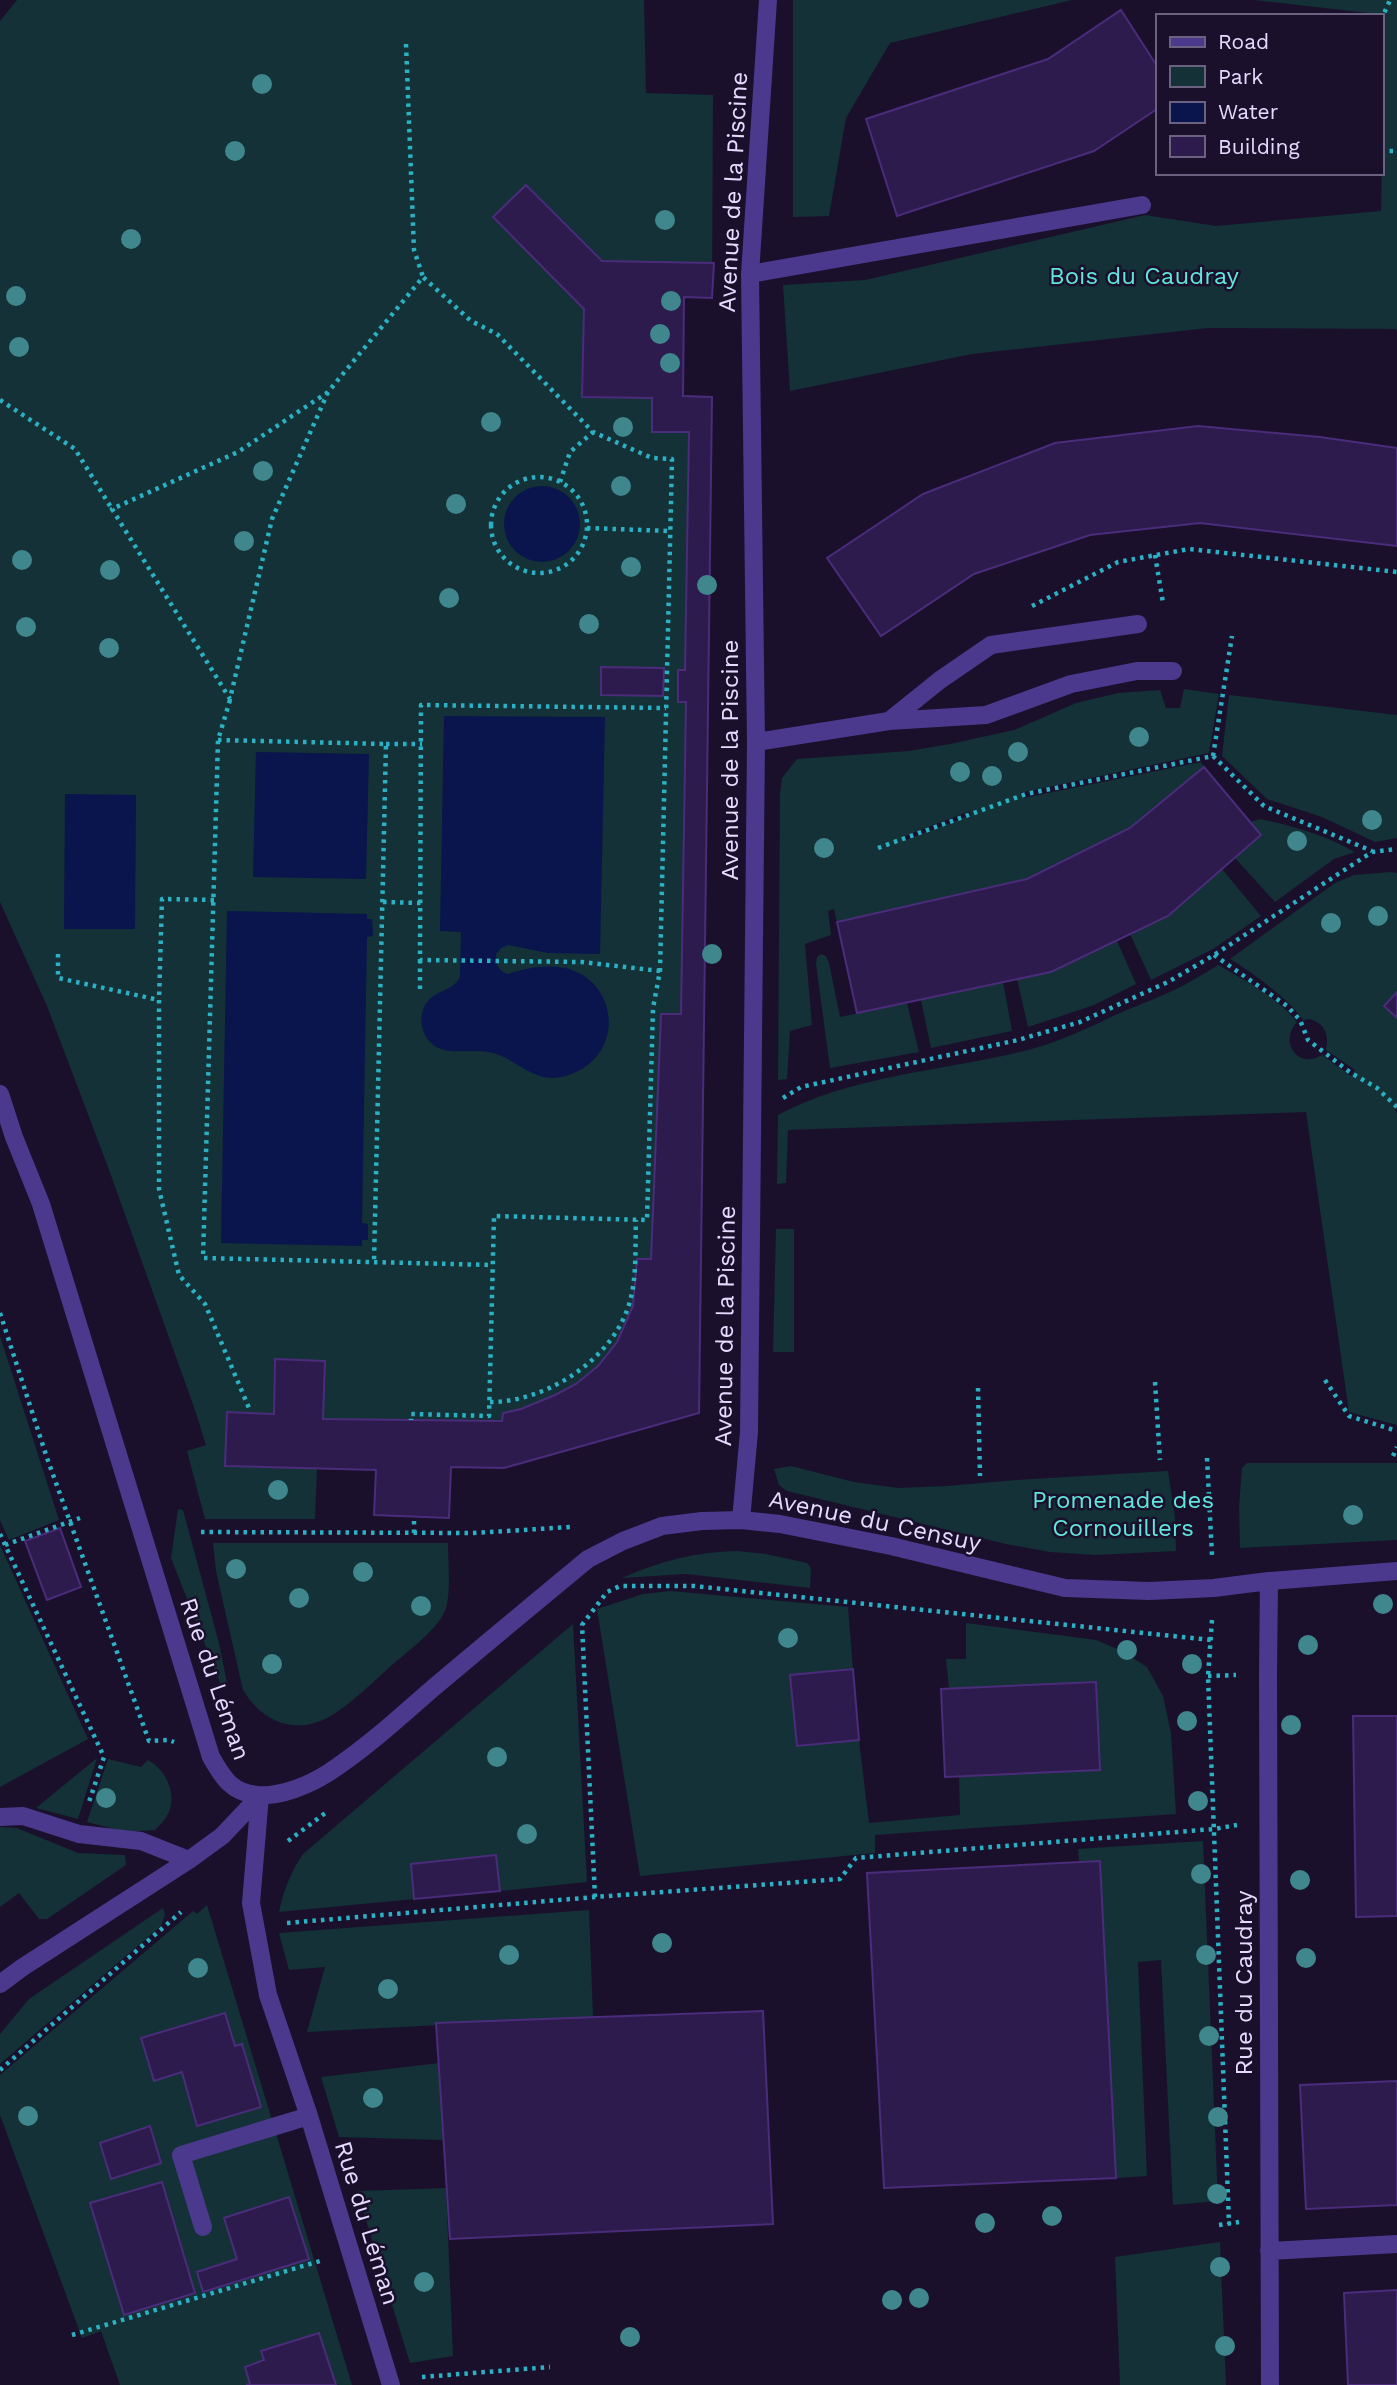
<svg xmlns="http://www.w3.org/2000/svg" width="1397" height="2385" font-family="'Work Sans',sans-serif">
  <rect width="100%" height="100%" fill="#1a102c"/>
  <path fill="#133136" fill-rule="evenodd" d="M17 0H644L646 93 713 95 712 298H684L683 395 712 397 699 1413 504 1468 451 1467 449 1518 374 1515 375 1470 317 1468 315 1519H205L187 1451 206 1445 195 1410 108 1167 47 1006 0 902V21Z
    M793 0H1072L890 43 846 118 829 216 793 217Z
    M1254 0H1397V332L1396 329 1208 328 972 354 790 391 783 285 865 280 1145 215 1216 226 1381 211 1385 15Z
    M1184 689 1219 694 1209 753 1020 793 1023 798 1201 762 1204 767 1130 828 1027 879 837 922 834 909 828 911 831 935 805 944 812 1025 790 1031 787 1079 778 1080 780 794 782 778 797 759 909 751 950 744 1014 730 1076 703 1118 693 1160 690 1166 708H1180ZM970 811 971 815 906 840 905 836Z
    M1229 695 1397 715V838L1375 842 1322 817 1267 799 1222 756Z
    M1260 819C1293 826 1326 835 1355 852L1334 859 1275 902 1235 858 1261 835 1250 822Z
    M1222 869 1261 916 1213 949 1151 980 1130 934 1168 916Z
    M1390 872 1397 873V1101L1395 1109 1397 1113V1425L1349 1412 1306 1112 788 1130 786 1183 777 1184 778 1115C849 1076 946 1070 1024 1051 1056 1043 1085 1030 1113 1016 1133 1007 1153 1000 1172 991 1188 984 1203 974 1218 965 1246 981 1277 997 1297 1022 1279 1041 1297 1070 1322 1055L1351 1076 1355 1070 1326 1050C1329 1034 1325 1024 1310 1019L1303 1020C1291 1000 1250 971 1230 959L1335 883 1354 875Z
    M1117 941 1136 984 1094 1005 1028 1027 1017 979 1051 972Z
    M821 954 826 956 829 963 840 1017 907 1003 919 1052 830 1068 816 964 817 957Z
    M1003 982 1012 1031 931 1048 921 1000Z
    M776 1229H794V1352H773Z
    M0 1336 59 1520 9 1540 0 1520Z
    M1247 1463H1397V1540L1240 1548 1239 1507 1242 1468Z
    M791 1466 854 1482 898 1488 947 1486 1016 1480 1168 1471 1175 1517 1176 1551 1095 1555 1050 1552 1006 1544 787 1491 779 1485 774 1469Z
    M178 1509 183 1510 219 1643 228 1688 223 1690 171 1558Z
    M213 1543H448C448 1561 451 1591 446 1608 440 1628 407 1652 391 1666 373 1682 354 1701 334 1714 298 1737 263 1723 243 1690L216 1571Z
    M0 1545 88 1739 0 1787Z
    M737 1551 766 1554 807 1563 811 1568 810 1588 686 1574 622 1578C660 1561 695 1552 737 1551Z
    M671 1591 848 1607 853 1669 790 1676 797 1746 859 1740 869 1823 960 1815 959 1777 1100 1770 1096 1682 949 1689 946 1659H966V1623L1096 1640 1122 1651 1147 1667 1163 1696 1171 1733 1176 1814 875 1835V1853L640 1876 597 1609 643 1594Z
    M573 1624 587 1882 500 1891 496 1855 411 1864 414 1899 279 1912C284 1890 290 1873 303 1854Z
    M97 1758 78 1819 36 1808Z
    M108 1759 141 1767 148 1760C165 1769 177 1793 169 1812 166 1819 160 1825 155 1830L126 1832 87 1822Z
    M0 1827 17 1828 78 1853 125 1855 126 1865 47 1919H39L19 1893 0 1907Z
    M1203 1841 1218 2201 1173 2205 1161 1960 1138 1962 1147 2176 1116 2178 1100 1861H1079L1078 1849Z
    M207 1905 352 2385H336L319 2333 261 2351 264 2360 245 2367 250 2384 246 2385H120L101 2331 82 2338 0 2115V2075L193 1911 197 1914ZM225 2013 235 2046 242 2044 261 2107 197 2126 182 2072 154 2081 141 2038ZM150 2127 161 2163 111 2179 100 2143ZM162 2182 195 2293 124 2315 90 2204ZM289 2197 309 2259 203 2292 197 2272 237 2259 224 2218Z
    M163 1908 165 1915 161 1926 0 2064V2034L29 1999Z
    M589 1910 593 2017 307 2032 325 1967 289 1970 279 1933Z
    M439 2063 443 2140 339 2137 321 2077Z
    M446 2188 453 2356 410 2363 357 2191Z
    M1220 2242 1226 2385H1120L1115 2257Z"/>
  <path fill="#09154c" d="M504 524a38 38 0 1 1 76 0a38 38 0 1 1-76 0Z
    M444 716 605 717 600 954 548 953 508 945 501 948 496 954C496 964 498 971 508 974 525 968 546 964 565 968 614 979 625 1043 582 1069 573 1074 563 1078 552 1078 527 1077 512 1056 489 1052 473 1049 457 1054 441 1049 422 1043 415 1016 428 1001 437 990 457 989 460 976L461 932 440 931Z
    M256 752 369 754 366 879 253 877Z
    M65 794 136 795 135 929H64Z
    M227 911 367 914V919H372L373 936 367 937 362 1223 368 1224V1240H362V1246L221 1243Z"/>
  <path fill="#2e1b4e" stroke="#4a2c7b" stroke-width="2" d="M1121 10 1157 66V109L1094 151 897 216 866 119 1048 59Z
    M526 185 602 261 714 263 712 298 684 297 683 396 712 397 699 1413 504 1468 451 1467 449 1518 374 1515 376 1470 225 1466 227 1412 274 1414 275 1359 325 1361 323 1419 502 1421 503 1413 521 1409 555 1395 576 1384 598 1366 617 1342 633 1306 637 1259H651L661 1014H681L686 702H678V670H685L689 432H652V398L582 397 584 309 493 217Z
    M1198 426 1320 437 1397 448V546L1200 523 1090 535 974 574 881 636 827 558 923 494 1055 443Z
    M601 667 664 668 663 696 601 695Z
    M1204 767 1261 835 1168 916 1051 972 857 1013 837 922 1027 879 1130 828Z
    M1397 992V1018L1384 1006Z
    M60 1528 81 1587 47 1600 25 1541Z
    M853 1669 859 1740 797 1746 790 1675Z
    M1096 1682 1100 1770 945 1777 941 1689Z
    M1353 1716H1397V1916L1356 1917Z
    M496 1855 500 1891 414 1899 411 1864Z
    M1100 1861 1116 2178 884 2188 867 1873Z
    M763 2011 773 2224 450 2239 436 2023Z
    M225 2013 235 2046 242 2044 261 2107 197 2126 182 2072 154 2081 141 2038Z
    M1397 2081V2205L1306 2209 1300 2085Z
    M150 2126 161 2163 111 2179 100 2143Z
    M162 2182 195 2293 124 2315 90 2203Z
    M289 2197 309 2259 203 2292 197 2272 237 2259 224 2218Z
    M1397 2290V2385H1348L1344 2293Z
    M319 2333 336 2385H246L250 2384 245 2367 264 2360 261 2351Z"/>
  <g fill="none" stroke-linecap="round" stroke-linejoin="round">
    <path stroke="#2bb1c3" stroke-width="4.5" stroke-dasharray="3.5 5" stroke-linecap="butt" d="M1381 20 1390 0
      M406 44 414 250 423 277
      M1381 151H1397
      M328 392 272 519 230 699 112 509 238 452 328 392 423 277 471 321 497 334 593 432 652 458 672 459 660 971 653 1008 647 1220 494 1216 489 1416 411 1414V1420
      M0 400 75 449 112 509
      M491 525a48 48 0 1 1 96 0a48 48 0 1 1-96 0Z
      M560 482 570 452 593 432
      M587 528 669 531
      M1155 555 1163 603
      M1032 606 1118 562 1189 549 1397 572
      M230 700 218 740 203 1258 493 1265
      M218 740 386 744 374 1262
      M386 744H422
      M1213 756 1264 806 1372 851
      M1213 756 1232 636
      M878 848 1026 794 1213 756
      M214 900 162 899 159 1000V1189L179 1275 205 1304 249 1408
      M383 902 421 903
      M58 954V978L159 1000
      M1214 955 1287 1006 1300 1020 1308 1040 1351 1073 1377 1088 1397 1107
      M660 971 582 962 420 960 421 705 666 708
      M420 989V960
      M783 1098 801 1087 1018 1040 1080 1022 1168 982 1214 955 1372 852 1397 849
      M0 1313 47 1458 149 1741 169 1740 174 1742
      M1325 1380 1349 1416 1397 1431
      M1155 1382 1160 1460
      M978 1388 980 1476
      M490 1402C547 1402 615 1358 630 1301 637 1276 635 1246 636 1220
      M1393 1456 1397 1447
      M1207 1458 1212 1555
      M201 1532 473 1533 571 1527
      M414 1533V1517
      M0 1534 104 1757 88 1805
      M5 1545 80 1518
      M1212 1620 1208 1676 1229 2224
      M1208 1676 1236 1675
      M288 1841 328 1811
      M595 1897 582 1625 607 1592 620 1586H694L1211 1640
      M287 1923 595 1897 840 1879 856 1858 1214 1829 1237 1825
      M0 2070 181 1912
      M1219 2225 1239 2222
      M72 2335 320 2261
      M422 2377 550 2367"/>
    <path stroke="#4b398d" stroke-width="18" d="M750 274 1142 205
      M889 721 986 715 1071 684 1137 671H1173
      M756 742 889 721 940 680 991 645 1138 624
      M0 1094 14 1137 41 1204 211 1757C223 1778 232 1793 257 1795 281 1797 309 1785 328 1773 365 1749 399 1718 432 1689 484 1645 536 1602 588 1559L623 1541 662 1526 702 1521 741 1520 780 1524 891 1546 1065 1588 1149 1591 1214 1588 1269 1581 1397 1571
      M741 1520 749 1432 756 742 750 274 768 0
      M1269 1581 1268 1674 1270 2385
      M260 1796 251 1903 268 1995 309 2116 391 2385
      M0 1817 23 1816 79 1834 141 1841 189 1860
      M0 1984 23 1967 189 1860 222 1836 260 1796
      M203 2227 181 2155 309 2116
      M1269 2251 1397 2244"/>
  </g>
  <g fill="#40868d">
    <circle cx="262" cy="84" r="10"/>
    <circle cx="235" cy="151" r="10"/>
    <circle cx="665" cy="220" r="10"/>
    <circle cx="131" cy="239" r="10"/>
    <circle cx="16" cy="296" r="10"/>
    <circle cx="671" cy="301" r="10"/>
    <circle cx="660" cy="334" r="10"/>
    <circle cx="19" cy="347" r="10"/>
    <circle cx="670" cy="363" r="10"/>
    <circle cx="491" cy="422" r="10"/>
    <circle cx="623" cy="427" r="10"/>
    <circle cx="263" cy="471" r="10"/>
    <circle cx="621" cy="486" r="10"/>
    <circle cx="456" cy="504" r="10"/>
    <circle cx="244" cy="541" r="10"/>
    <circle cx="22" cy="560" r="10"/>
    <circle cx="631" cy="567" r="10"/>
    <circle cx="110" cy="570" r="10"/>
    <circle cx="707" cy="585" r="10"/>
    <circle cx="449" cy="598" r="10"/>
    <circle cx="589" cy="624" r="10"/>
    <circle cx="26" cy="627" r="10"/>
    <circle cx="109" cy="648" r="10"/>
    <circle cx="1139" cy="737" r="10"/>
    <circle cx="1018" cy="752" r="10"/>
    <circle cx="960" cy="772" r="10"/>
    <circle cx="992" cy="776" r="10"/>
    <circle cx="1372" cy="820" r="10"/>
    <circle cx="1297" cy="841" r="10"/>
    <circle cx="824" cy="848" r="10"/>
    <circle cx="1378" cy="916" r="10"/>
    <circle cx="1331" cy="923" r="10"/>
    <circle cx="712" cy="954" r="10"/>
    <circle cx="278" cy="1490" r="10"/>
    <circle cx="1353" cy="1515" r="10"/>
    <circle cx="236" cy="1569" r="10"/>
    <circle cx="363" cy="1572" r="10"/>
    <circle cx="299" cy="1598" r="10"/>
    <circle cx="1383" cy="1604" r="10"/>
    <circle cx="421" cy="1606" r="10"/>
    <circle cx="788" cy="1638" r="10"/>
    <circle cx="1308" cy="1645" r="10"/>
    <circle cx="1127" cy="1650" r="10"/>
    <circle cx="272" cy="1664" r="10"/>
    <circle cx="1192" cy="1664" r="10"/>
    <circle cx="1187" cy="1721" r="10"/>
    <circle cx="1291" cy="1725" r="10"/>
    <circle cx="497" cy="1757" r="10"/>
    <circle cx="106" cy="1798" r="10"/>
    <circle cx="1198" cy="1801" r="10"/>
    <circle cx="527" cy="1834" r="10"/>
    <circle cx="1201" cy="1874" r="10"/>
    <circle cx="1300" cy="1880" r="10"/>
    <circle cx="662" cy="1943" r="10"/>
    <circle cx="509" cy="1955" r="10"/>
    <circle cx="1206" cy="1955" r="10"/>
    <circle cx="1306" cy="1958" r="10"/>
    <circle cx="198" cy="1968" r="10"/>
    <circle cx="388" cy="1989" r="10"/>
    <circle cx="1209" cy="2036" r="10"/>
    <circle cx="373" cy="2098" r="10"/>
    <circle cx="28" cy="2116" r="10"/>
    <circle cx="1218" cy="2117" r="10"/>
    <circle cx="1217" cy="2194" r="10"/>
    <circle cx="1052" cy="2216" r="10"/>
    <circle cx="985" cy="2223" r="10"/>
    <circle cx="1220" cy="2267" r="10"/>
    <circle cx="424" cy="2282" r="10"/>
    <circle cx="919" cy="2298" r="10"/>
    <circle cx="892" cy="2300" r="10"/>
    <circle cx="630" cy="2337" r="10"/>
    <circle cx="1225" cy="2346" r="10"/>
  </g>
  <g text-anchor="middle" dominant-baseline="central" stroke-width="5" stroke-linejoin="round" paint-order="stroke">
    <g font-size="24" fill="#e5dbff" stroke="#1a102c">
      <text transform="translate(733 192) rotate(-87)">Avenue de la Piscine</text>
      <text transform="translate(730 760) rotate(-90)">Avenue de la Piscine</text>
      <text transform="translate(725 1326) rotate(-89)">Avenue de la Piscine</text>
      <text transform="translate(875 1521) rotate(12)">Avenue du Censuy</text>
      <text transform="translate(215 1679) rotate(71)">Rue du Léman</text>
      <text transform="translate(1244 1983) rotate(-90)">Rue du Caudray</text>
      <text transform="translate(367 2223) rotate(73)">Rue du Léman</text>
    </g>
    <g font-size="24" fill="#60e6dc" stroke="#1a102c">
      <text x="1144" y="276">Bois du Caudray</text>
      <text x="1123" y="1500">Promenade des<tspan x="1123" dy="28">Cornouillers</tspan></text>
    </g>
  </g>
  <rect x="1156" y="14" width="228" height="161" fill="#1a102c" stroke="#6b6180" stroke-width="2"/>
  <rect x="1170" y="37" width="35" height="10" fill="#4b398d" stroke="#6b6180" stroke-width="2"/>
  <text x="1218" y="49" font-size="21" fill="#e5dbff">Road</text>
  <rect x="1170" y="66" width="35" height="21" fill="#133136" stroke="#6b6180" stroke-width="2"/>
  <text x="1218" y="84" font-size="21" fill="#e5dbff">Park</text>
  <rect x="1170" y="102" width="35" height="21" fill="#09154c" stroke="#6b6180" stroke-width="2"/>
  <text x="1218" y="119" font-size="21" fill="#e5dbff">Water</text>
  <rect x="1170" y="136" width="35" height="21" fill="#2e1b4e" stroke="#6b6180" stroke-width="2"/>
  <text x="1218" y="154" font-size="21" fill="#e5dbff">Building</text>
</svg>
